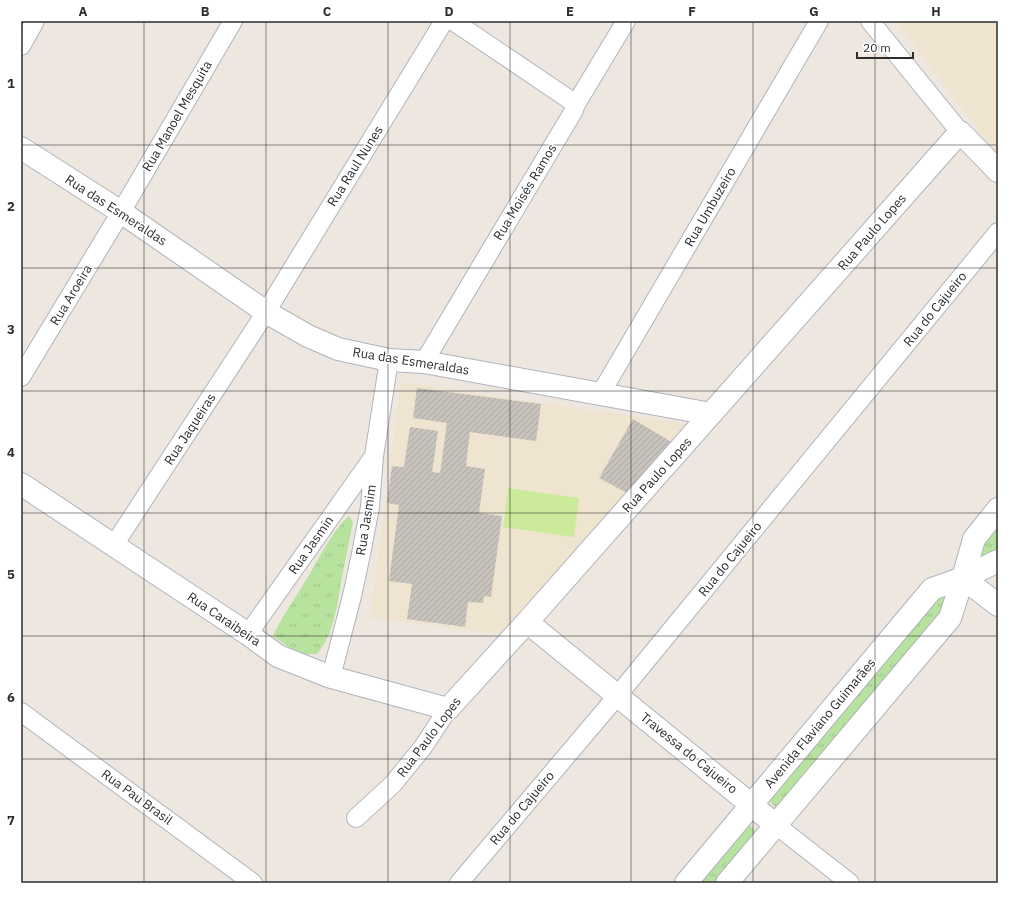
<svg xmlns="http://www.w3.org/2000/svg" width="1019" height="904" font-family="'IBM Plex Sans',sans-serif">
  <defs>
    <pattern id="grass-tufts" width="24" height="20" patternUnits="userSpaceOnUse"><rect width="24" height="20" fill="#b8e39e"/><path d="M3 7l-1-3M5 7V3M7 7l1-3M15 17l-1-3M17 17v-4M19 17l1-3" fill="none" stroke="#9ec388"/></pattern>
    <pattern id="building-hatch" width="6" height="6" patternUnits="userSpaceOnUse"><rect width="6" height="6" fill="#c7c2bb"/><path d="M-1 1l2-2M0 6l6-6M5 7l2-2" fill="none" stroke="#aba7a1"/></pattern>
  </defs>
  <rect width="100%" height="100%" fill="#eee7e0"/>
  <path fill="#efe4d0" d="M896 21H998V154L995 152Z
    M401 382 693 425 505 635 370 618Z"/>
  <path fill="url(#grass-tufts)" d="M349 516 353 522C349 542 345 562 341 582 337 607 334 634 317 654H304L287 646 273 636C282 616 295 599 306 580 320 558 330 533 349 516Z
    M998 519V553L993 559 982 556 975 546Z
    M940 589 954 599 780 809 774 806 768 799Z
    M747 824 753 828 758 836 725 883H691Z"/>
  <path fill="#cbea9a" d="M508 488 579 498 574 537 503 527Z"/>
  <path fill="url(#building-hatch)" d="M417 388 541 404 536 441 470 432 466 466 485 469 479 513 502 516 491 597 484 596 483 603 468 602 465 627 407 619 412 584 389 581 399 505 387 503 392 466 404 467 410 427 438 431 432 472 440 473 447 423 413 418Z
    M633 419 673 443 629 494 599 478Z"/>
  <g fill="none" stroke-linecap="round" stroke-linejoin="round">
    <g stroke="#b0b3bd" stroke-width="20">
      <path id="street" d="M453 21 576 104
        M870 21 960 132
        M21 46 35 21
        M424 362 573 112 576 104 626 21
        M21 377 121 212 233 21
        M601 393 819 21
        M114 545 266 312 444 21
        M248 634 374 456
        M331 677 352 596 361 554 370 507 374 456 389 360
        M21 712 253 883
        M356 818 393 784 423 747 448 709
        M776 825 850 883
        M459 883 618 695 998 232"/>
    </g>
    <g stroke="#b0b3bd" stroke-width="24">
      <path id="secondary" d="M21 148 121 212 266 312 308 336 338 349 389 360 424 362 711 414
        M21 484 248 634 278 656 331 677 448 709 527 622 960 132 998 171
        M963 578 998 605
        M527 622 776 825
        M686 883 932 589 963 578 974 539 998 509
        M727 883 950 618 963 578 998 561"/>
    </g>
    <use href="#street" stroke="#fff" stroke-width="18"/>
    <use href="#secondary" stroke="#fff" stroke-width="22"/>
  </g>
  <path fill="none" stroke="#2d2d2d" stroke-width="1" stroke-opacity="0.55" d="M144 21V883M266 21V883M388 21V883M510 21V883M631 21V883M753 21V883M875 21V883M21 145H998M21 268H998M21 391H998M21 513H998M21 636H998M21 759H998"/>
  <g text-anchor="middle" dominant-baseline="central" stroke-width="3" stroke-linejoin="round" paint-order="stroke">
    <g font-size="13" fill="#2d2d2d" stroke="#fff">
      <text transform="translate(177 116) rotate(-60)">Rua Manoel Mesquita</text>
      <text transform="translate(355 166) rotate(-58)">Rua Raul Nunes</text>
      <text transform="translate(525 192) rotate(-59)">Rua Moisés Ramos</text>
      <text transform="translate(710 207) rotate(-60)">Rua Umbuzeiro</text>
      <text transform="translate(116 210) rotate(33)">Rua das Esmeraldas</text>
      <text transform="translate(872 232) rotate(-49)">Rua Paulo Lopes</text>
      <text transform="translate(71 295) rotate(-59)">Rua Aroeira</text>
      <text transform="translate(935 309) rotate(-51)">Rua do Cajueiro</text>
      <text transform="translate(411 361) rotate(9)">Rua das Esmeraldas</text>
      <text transform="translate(190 429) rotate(-57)">Rua Jaqueiras</text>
      <text transform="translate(657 475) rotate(-48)">Rua Paulo Lopes</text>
      <text transform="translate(366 520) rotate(-81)">Rua Jasmim</text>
      <text transform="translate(311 545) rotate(-55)">Rua Jasmin</text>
      <text transform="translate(730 559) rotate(-51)">Rua do Cajueiro</text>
      <text transform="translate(224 619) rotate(34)">Rua Caraibeira</text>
      <text transform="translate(820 723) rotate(-50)">Avenida Flaviano Guimarães</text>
      <text transform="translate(429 737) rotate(-53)">Rua Paulo Lopes</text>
      <text transform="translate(689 753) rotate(39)">Travessa do Cajueiro</text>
      <text transform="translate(137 797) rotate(36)">Rua Pau Brasil</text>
      <text transform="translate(522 808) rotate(-50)">Rua do Cajueiro</text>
    </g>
  </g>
  <rect width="1019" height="904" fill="none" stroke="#ffffff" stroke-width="44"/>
  <path d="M857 52v6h56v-6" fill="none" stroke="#2d2d2d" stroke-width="2"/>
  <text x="863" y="52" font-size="12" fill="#2d2d2d" stroke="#ffffff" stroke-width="3" paint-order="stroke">20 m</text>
  <rect x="22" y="22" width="975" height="860" fill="none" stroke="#2d2d2d" stroke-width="1.5"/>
  <g font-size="13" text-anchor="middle" font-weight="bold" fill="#2d2d2d">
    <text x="83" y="16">A</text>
    <text x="205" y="16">B</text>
    <text x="327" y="16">C</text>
    <text x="449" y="16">D</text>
    <text x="570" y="16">E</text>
    <text x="692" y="16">F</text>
    <text x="814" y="16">G</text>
    <text x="936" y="16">H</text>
    <text x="11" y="88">1</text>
    <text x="11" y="211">2</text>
    <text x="11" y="334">3</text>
    <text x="11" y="457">4</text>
    <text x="11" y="579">5</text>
    <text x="11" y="702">6</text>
    <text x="11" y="825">7</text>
  </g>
</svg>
